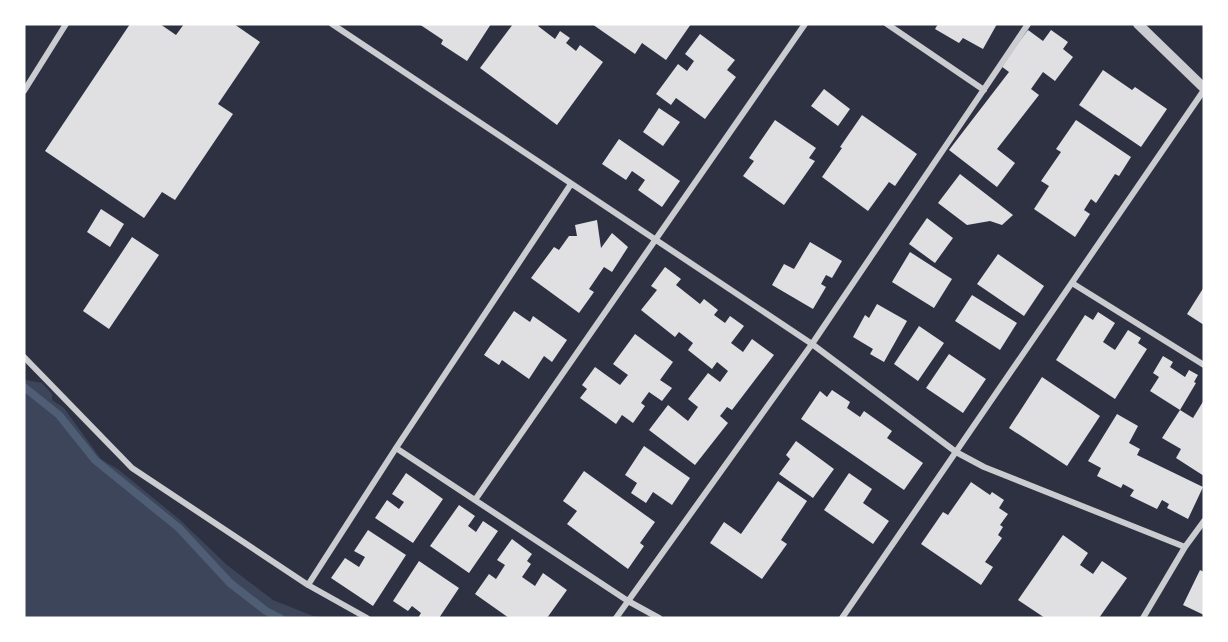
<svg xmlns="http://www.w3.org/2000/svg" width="1228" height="642" font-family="Rubik,sans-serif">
  <rect width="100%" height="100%" fill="#2d3142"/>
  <path fill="#3c4559" d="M24 378 26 380 42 383 52 394V400L64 408 101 459 119 470 179 519 227 565 273 600 313 616 334 618H24Z"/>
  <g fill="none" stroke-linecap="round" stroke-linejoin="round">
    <path stroke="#4f5d75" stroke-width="8" d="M24 387 59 415 95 460 179 528 230 583 266 611 280 618"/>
  </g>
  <path fill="#e0e0e3" d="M130 24H160L176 35 184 24H234L260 42 218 104 233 114 175 200 162 192 144 218 45 151Z
    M419 24H491L467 61 441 44 443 40Z
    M513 24H540L538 26 555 39 560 31 570 38 566 43 576 51 580 45 603 62 557 125 480 68Z
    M592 24H691L666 60 642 43 635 54Z
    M938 24H997L983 49 963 38 959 43 935 29Z
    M1028 30 1043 41 1051 30 1068 42 1063 49 1073 57 1055 81 1043 72 1031 89 1039 95 997 149 1015 163 997 187 949 150 1009 72 1001 66Z
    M700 34 735 60 727 70 736 77 705 119 676 98 671 105 656 94 678 64 687 71 694 61 685 54Z
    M1103 70 1132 90 1135 87 1167 109 1141 147 1079 105Z
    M824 89 850 109 838 126 811 106Z
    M659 108 680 122 663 146 643 132Z
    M862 115 917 154 895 186 889 182 868 211 822 177 842 148 840 147Z
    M775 120 816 148 809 158 815 161 784 205 743 176 754 161 749 158Z
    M1076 120 1131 157 1119 176 1115 174 1096 203 1091 199 1084 210 1090 214 1075 237 1034 209 1049 186 1041 181 1061 152 1056 149Z
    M619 139 680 181 662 207 638 190 645 180 632 171 626 180 602 164Z
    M960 174 1013 215 1002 225 990 221 967 225 938 203Z
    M101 209 124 224 110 247 87 232Z
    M927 218 953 238 935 263 909 244Z
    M597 220 601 248 612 233 628 247 612 272 604 267 589 289 594 292 579 313 531 278 554 247 559 250 569 236H577L575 225Z
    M132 237 159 255 109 329 83 311Z
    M810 242 842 261 832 278 826 275 821 284 826 287 813 309 772 285 784 264 794 269Z
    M910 252 952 279 934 308 892 282Z
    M998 254 1044 286 1024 316 977 284Z
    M665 267 681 279 676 285 700 304 704 299 718 310 714 315 725 323 730 316 744 326 731 343 743 352 752 339 774 355 732 410 727 407 720 416 728 423 695 465 649 430 668 405 688 421 698 407 688 399 708 373 720 382 728 371 717 362 712 369 688 350 693 343 679 332 675 337 641 310 657 290 651 286Z
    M1204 287V325L1187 314Z
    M972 295 1017 323 1000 350 955 321Z
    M877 304 907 321 884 362 870 354 873 349 853 337 865 315 869 318Z
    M514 311 530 322 533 316 567 340 552 362 544 356 529 379 502 360 499 365 484 355Z
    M1098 312 1115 323 1103 342 1115 350 1128 330 1141 338 1138 343 1147 349 1115 399 1056 360 1085 315 1093 320Z
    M919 326 944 343 918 381 894 364Z
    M635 334 673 362 660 380 672 388 662 401 649 392 641 403 645 406 633 423 622 415 616 424 580 398 587 389 582 385 595 367 620 385 628 375 613 364Z
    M949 354 986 379 963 413 926 388Z
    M1163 356 1173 362 1170 367 1185 377 1189 370 1198 375 1194 382 1196 383 1180 410 1150 391 1159 377 1153 373Z
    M1042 377 1100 416 1067 466 1009 428Z
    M832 390 850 402 847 408 860 417 864 411 892 431 887 438 923 463 904 490 801 419 820 391 827 397Z
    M1204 400V476L1176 458 1181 449 1162 438 1180 410 1193 418Z
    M1117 414 1138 426 1129 443 1140 449 1137 455 1203 487 1188 519 1167 508 1169 504 1162 500 1157 509 1130 496 1134 490 1123 484 1121 488 1097 476 1101 468 1088 461Z
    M796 441 834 469 813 498 779 474 790 459 786 455Z
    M644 446 690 478 672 505 653 492 646 503 631 493 637 483 625 475Z
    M584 471 655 522 640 543 644 546 628 569 567 524 577 511 563 501Z
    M406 473 443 499 413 543 375 518 387 500 399 509 404 502 392 494Z
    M849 473 872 489 863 503 889 521 873 544 824 510Z
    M778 481 807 501 781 540 787 544 762 579 710 543 724 522 741 534Z
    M971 482 990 495 992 492 1004 500 999 508 1008 514 1000 525 1003 527 998 535 1002 538 985 562 993 567 981 585 921 544 943 512 948 515Z
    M459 505 475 516 468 526 476 532 483 521 498 531 469 573 430 546Z
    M368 530 406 555 373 606 331 578 345 558 359 567 365 557 354 551Z
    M1063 535 1088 553 1080 565 1093 574 1102 561 1127 578 1099 618H1045L1018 600Z
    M512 539 532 554 527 561 531 564 522 577 535 586 543 573 567 590 547 618H509L475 594 489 574 496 579 505 565 497 560Z
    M419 561 459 588 439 618H418L421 613 412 606 408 611 393 601Z
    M1200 570 1204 572V615L1183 605Z"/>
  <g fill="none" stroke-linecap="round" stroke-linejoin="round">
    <path stroke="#caccd0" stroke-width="6" d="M332 24 812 344 956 452 984 467 1185 547
      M887 24 984 90
      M24 91 66 24
      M1072 283 1204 365
      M24 357 132 468 308 585 367 618
      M396 448 628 601 659 618
      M475 500 805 24
      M308 585 396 448 571 184
      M616 618 812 344 1028 24
      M842 618 1204 90
      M1143 618 1185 547 1204 521"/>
    <path stroke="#caccd0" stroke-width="10" d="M1138 24 1204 88"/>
  </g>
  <rect width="1228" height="642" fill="none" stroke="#ffffff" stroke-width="51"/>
</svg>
